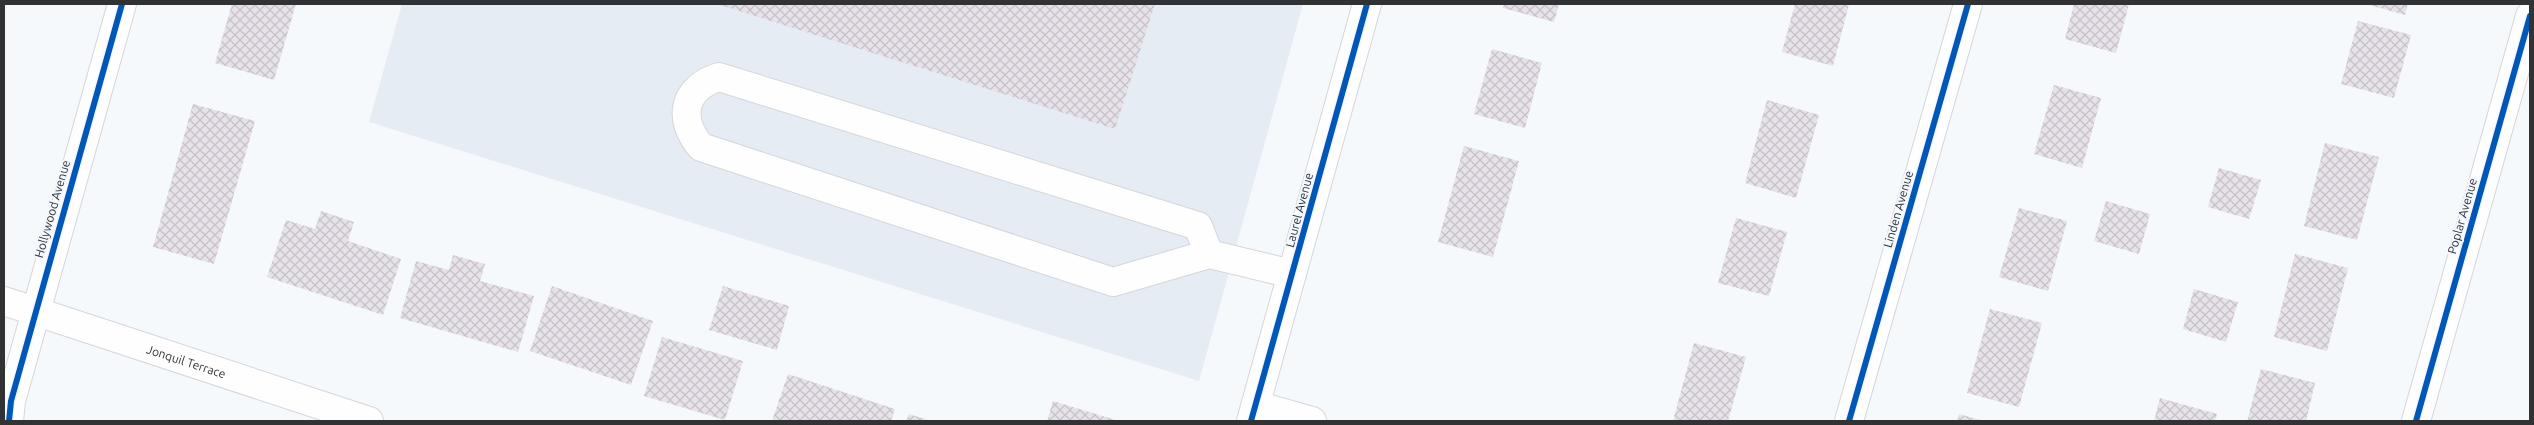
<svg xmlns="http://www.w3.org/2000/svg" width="2534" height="425" font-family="Ubuntu,sans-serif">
  <defs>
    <pattern id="building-cross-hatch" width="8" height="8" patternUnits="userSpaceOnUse" patternTransform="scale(1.25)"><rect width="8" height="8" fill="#e7e1e9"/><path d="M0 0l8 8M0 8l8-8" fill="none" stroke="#c6c2c8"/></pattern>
  </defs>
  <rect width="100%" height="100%" fill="#f6f9fc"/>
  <path fill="#e5ecf4" d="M402 4H1303L1199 381 369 122Z"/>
  <path fill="url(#building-cross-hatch)" d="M232 4H296L274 80 215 63Z
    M717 4H1155L1115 129Z
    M1504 4H1559L1554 22 1503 8Z
    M1795 4H1849L1833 66 1782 52Z
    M2074 4H2129L2116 53 2065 39Z
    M2366 4H2408L2405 15Z
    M2358 21 2411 35 2394 98 2341 84Z
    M1492 49 1542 63 1525 128 1474 114Z
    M2054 85 2101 98 2082 168 2034 154Z
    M1767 100 1819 115 1796 198 1745 183Z
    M193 104 255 121 214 264 153 247Z
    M2325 143 2379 157 2357 240 2304 226Z
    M1464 146 1519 161 1493 257 1438 242Z
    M2219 168 2261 180 2249 219 2208 207Z
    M2106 201 2150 214 2139 254 2094 241Z
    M2019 208 2067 221 2048 291 1999 277Z
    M321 211 354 222 348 241 401 259 383 315 267 277 286 220 315 229Z
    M1736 218 1787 232 1769 296 1718 283Z
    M2295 254 2348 268 2327 351 2274 337Z
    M453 255 485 264 480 281 534 296 518 352 400 318 416 261 449 270Z
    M552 286 653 321 631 385 530 351Z
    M723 286 789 306 777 350 709 330Z
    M2194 289 2238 302 2226 342 2183 329Z
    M1990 309 2042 323 2019 407 1967 393Z
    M662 337 743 361 725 420 644 396Z
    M1694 343 1746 357 1728 421H1673Z
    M2261 369 2315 383 2306 421H2247Z
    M788 374 895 409 891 421H772Z
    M2160 398 2217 414 2215 421H2154Z
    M1053 401 1119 421H1047Z
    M909 414 932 421H906Z
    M1959 414 1984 421H1957Z"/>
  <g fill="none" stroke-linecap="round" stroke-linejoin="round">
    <g stroke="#d4d6d9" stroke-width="30">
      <g id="minor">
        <path d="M1209 254 1198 226 719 77C683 88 677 119 701 147L1113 282 1209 254 1292 274"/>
        <path id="s1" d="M4 301 369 421"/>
        <path d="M1256 405 1312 421"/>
        <path d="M9 421 11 401 122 4"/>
        <path d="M1251 421 1367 4"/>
        <path d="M1849 421 1968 4"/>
        <path d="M2416 421 2530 16"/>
      </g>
    </g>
    <use href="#minor" stroke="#fefeff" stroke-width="28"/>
    <g stroke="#f3f8ff" stroke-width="9">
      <path id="cycleway" d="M9 421 11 401 122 4
        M1251 421 1367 4
        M1849 421 1968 4
        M2416 421 2530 16"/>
    </g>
    <use href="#cycleway" stroke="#0057b8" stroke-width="6"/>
  </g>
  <g text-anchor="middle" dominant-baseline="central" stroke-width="4" stroke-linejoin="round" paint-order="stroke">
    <g font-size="12" fill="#303234" stroke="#f3f8ff">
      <text transform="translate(52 209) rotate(-74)">Hollywood Avenue</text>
      <text transform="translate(1898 209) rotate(-74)">Linden Avenue</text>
      <text transform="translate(1299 210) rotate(-75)">Laurel Avenue</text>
      <text transform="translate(2462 216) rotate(-74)">Poplar Avenue</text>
      <text stroke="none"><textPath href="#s1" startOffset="192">Jonquil Terrace</textPath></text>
    </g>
  </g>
  <rect width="2534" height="425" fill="none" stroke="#303234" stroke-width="10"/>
</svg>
